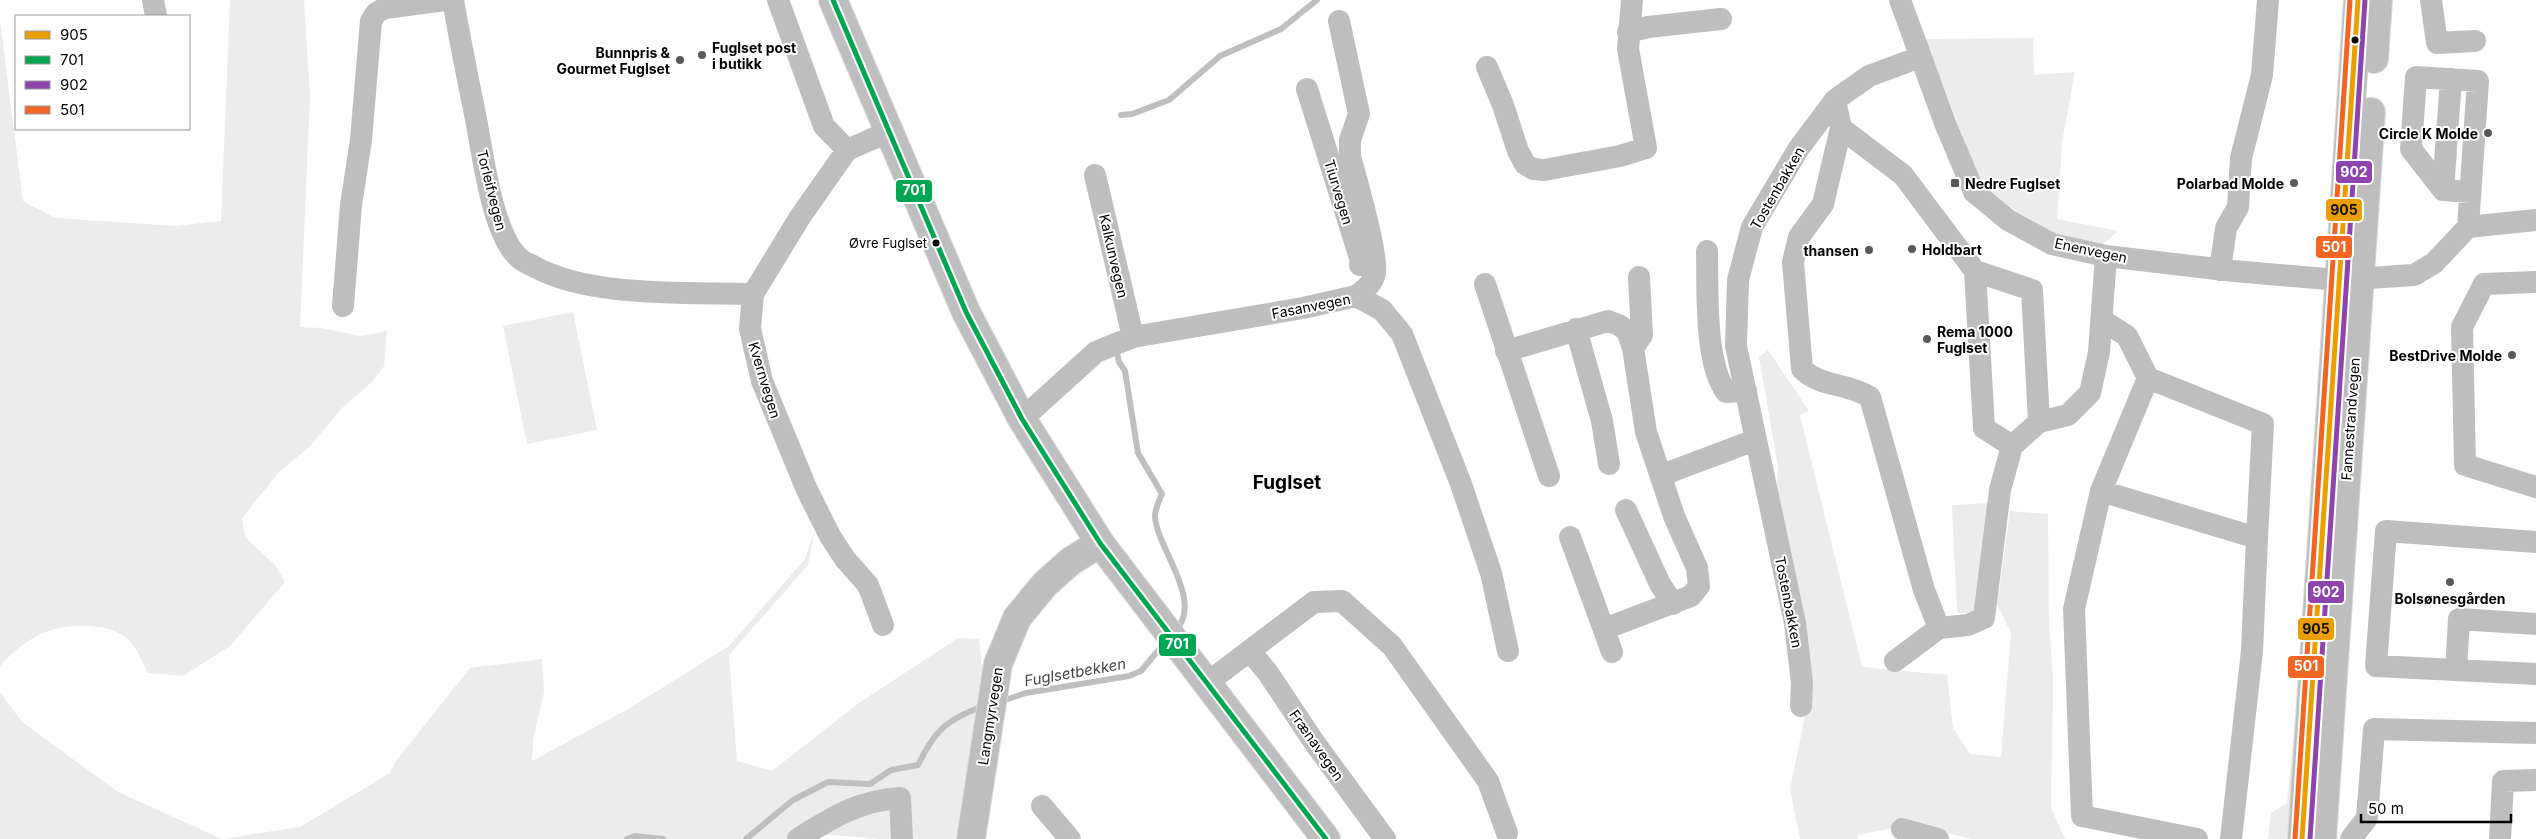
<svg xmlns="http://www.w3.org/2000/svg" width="2536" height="839" font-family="Inter,sans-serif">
  <rect width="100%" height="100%" fill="#fff"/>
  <path fill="#ececec" d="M230 0H304L310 96 300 327 321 328 360 336 387 331 384 366 373 381 342 408 309 447 279 472 242 518 245 537 275 565 285 582 230 646 183 676 148 673C142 661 136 645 125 637 113 628 103 627 88 626 50 624 26 638 0 666V20L23 201 55 218 175 226 221 221Z
    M2033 38 2034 75 2075 72 2062 142 2057 219 2118 231 2102 245 2054 233 2013 209 1982 185 1925 39Z
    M573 312 597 430 527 444 503 326Z
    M1768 350 1809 411 1800 415 1862 667 1947 675 1953 728 1970 754 2001 757 2011 633 1997 605 2010 511 2048 514 2049 624 2053 680 2051 808 2065 839H1971L1912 824 1858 835V839H1800L1790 789 1805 716 1775 507 1778 467 1759 357Z
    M1991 503 1978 605 1972 613H1957L1952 505Z
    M815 529 808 565 729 655 737 761 772 771 859 703 958 638 979 639 990 744 973 839H878L809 833 790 839H0V692L22 722 118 792 222 839 300 827 390 773 396 761 470 668 542 659 544 692 533 740 532 761 630 708 729 646 805 559Z
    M2297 703H2302L2294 839H2268L2271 813 2287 803Z"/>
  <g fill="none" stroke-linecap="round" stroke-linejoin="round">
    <path stroke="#bfbfbf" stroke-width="6" d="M1121 115 1132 114 1169 100 1220 56 1281 29 1317 0
      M1117 352 1119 362 1125 371 1138 453 1162 494C1159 501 1155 509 1155 516 1156 547 1204 600 1176 630
      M999 702 1026 693 1129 676 1141 671 1166 641
      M627 839 635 836 663 839
      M746 839 793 800 828 782 870 784 891 770 918 765C935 730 947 719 984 706"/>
    <g stroke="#dbdbdb" stroke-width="30">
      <path id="major" d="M833 0 966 312 1022 419 1100 543 1326 839
        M971 839 998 664 1017 618 1045 584 1071 561 1100 543"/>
    </g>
    <g stroke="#dbdbdb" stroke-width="30">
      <path id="highway" d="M2374 59 2378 0
        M2302 839 2358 0
        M2322 839 2371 112"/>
    </g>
    <path stroke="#bebebe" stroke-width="22" d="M153 0 156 16
      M453 0C460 40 468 80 476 119 483 156 492 230 517 256 521 261 527 263 533 266 590 298 687 292 753 294
      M778 0 824 126 847 150
      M1900 0 1945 123 1974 192 2008 220 2052 244 2106 256 2234 271 2338 280 2414 275 2434 263 2468 227 2536 220
      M2431 0 2437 43 2475 41
      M1339 21 1359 114 1350 140V156C1356 179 1378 254 1375 273 1373 284 1364 290 1356 296
      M1628 32 1648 27 1721 19
      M1487 67 1503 105 1518 151 1525 164 1533 169 1544 170 1620 156 1646 148 1628 49 1632 0
      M1307 89 1361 261 1360 265
      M1835 100 1841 128 1823 204 1799 237 1793 262 1802 369C1822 388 1846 382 1870 397L1924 590 1939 628 1968 625 1984 618 2000 490 2012 446 2039 422 2068 415 2090 393 2099 352 2106 256
      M1841 128 1903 175 1975 271 1984 428 2012 446
      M1095 175 1133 337
      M2443 190 2451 79
      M2468 227 2478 81 2416 77 2411 149 2443 190 2470 192
      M1707 251C1708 289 1704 361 1726 392L1746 391
      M2220 270 2226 228 2238 207 2241 158 2262 75 2268 0
      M1975 271 2032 290 2039 422
      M2536 282 2484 284 2462 327 2465 465 2536 487
      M1485 284 1549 476
      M343 306 351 205 361 140 371 21 376 13 385 8 445 0
      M2102 320 2127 336 2148 378
      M1576 329 1602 421 1609 464
      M1633 348 1642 335 1639 277
      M1506 351 1608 321 1619 325 1627 331 1633 348 1646 432 1674 516 1697 568 1699 586 1691 596 1604 629
      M1022 419 1096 352 1133 337 1303 308 1356 296 1382 310 1402 334 1461 484 1491 573 1508 651
      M1662 475 1755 440
      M2101 491 2257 538 2263 424 2148 378 2101 491 2074 609 2082 816 2197 839
      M1626 510 1660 584 1673 604
      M1570 537 1612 652
      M2536 542 2386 531 2376 666 2536 674
      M883 625 868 585 845 559 830 536 807 490 762 381 750 329 753 294 800 217 847 150 888 132
      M1250 651 1268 673 1314 742 1385 839
      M1895 661 1939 628
      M2456 670 2459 619 2536 624
      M1207 683 1314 602 1342 601 1392 646 1488 781 1507 833
      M1801 706 1802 683 1795 623 1736 346 1738 280 1752 227 1799 148 1835 100 1869 76 1920 57
      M1042 806 1070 839
      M1902 829 1938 839
      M798 839C831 818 860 800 900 798L902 839
      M2231 839 2252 651 2257 538
      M2351 839 2367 818 2374 729 2536 733
      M2500 839 2503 781 2536 780"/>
    <use href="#major" stroke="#bebebe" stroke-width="28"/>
    <use href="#highway" stroke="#bebebe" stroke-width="28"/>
    <g stroke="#fff" stroke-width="9">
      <path id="bus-1" d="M2302 839 2358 0"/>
    </g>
    <g stroke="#fff" stroke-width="9">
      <path id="bus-2" d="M833 0 966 312 1022 419 1100 543 1326 839"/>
    </g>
    <g stroke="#fff" stroke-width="9">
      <path id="bus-3" d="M2310 839 2365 0"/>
    </g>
    <g stroke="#fff" stroke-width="9">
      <path id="bus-4" d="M2295 839 2350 0"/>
    </g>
    <use href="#bus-1" stroke="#eb9e00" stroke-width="5"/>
    <use href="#bus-2" stroke="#00a651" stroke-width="5"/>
    <use href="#bus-3" stroke="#8e44ad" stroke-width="5"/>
    <use href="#bus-4" stroke="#f26522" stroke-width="5"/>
  </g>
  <g fill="#000" stroke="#fff" stroke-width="2">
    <circle cx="2355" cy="40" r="4.5"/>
    <circle cx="936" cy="243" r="4.5"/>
  </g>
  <g fill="#595959" stroke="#fff" stroke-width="2">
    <circle cx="702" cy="55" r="5"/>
    <circle cx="680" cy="60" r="5"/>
    <circle cx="2488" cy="133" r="5"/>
    <rect x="1950" y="178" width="10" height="10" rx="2.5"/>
    <circle cx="2294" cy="183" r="5"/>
    <circle cx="1912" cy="249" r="5"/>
    <circle cx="1869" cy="250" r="5"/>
    <circle cx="1927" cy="339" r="5"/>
    <circle cx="2512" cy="355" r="5"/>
    <circle cx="2450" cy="582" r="5"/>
  </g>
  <g text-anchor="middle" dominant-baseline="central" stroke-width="4" stroke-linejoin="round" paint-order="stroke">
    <g font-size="13" fill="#000" stroke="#fff" text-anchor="end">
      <text x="927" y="243">Øvre Fuglset</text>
    </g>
    <g font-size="14" font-weight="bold" fill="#000" stroke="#fff" text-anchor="end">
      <text x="712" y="47" text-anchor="start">Fuglset post<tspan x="712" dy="16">i butikk</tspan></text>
      <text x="670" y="52">Bunnpris &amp;<tspan x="670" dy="16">Gourmet Fuglset</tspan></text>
      <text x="2478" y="133">Circle K Molde</text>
      <text x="1965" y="183" text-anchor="start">Nedre Fuglset</text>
      <text x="2284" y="183">Polarbad Molde</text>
      <text x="1922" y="249" text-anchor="start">Holdbart</text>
      <text x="1859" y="250">thansen</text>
      <text x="1937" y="331" text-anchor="start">Rema 1000<tspan x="1937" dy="16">Fuglset</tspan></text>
      <text x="2502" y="355">BestDrive Molde</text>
      <text x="2450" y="598" text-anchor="middle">Bolsønesgården</text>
    </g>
    <g font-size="14" fill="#000" stroke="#fff">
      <text transform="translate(1777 188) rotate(-60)">Tostenbakken</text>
      <text transform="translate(492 190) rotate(76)">Torleifvegen</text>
      <text transform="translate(1339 192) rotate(73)">Tiurvegen</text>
      <text transform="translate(2091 250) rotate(12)">Enenvegen</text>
      <text transform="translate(1114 256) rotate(77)">Kalkunvegen</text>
      <text transform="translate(1311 306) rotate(-11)">Fasanvegen</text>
      <text transform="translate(765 380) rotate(73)">Kvernvegen</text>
      <text transform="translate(2350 419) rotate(-86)">Fannestrandvegen</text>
      <text transform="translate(1789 602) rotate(79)">Tostenbakken</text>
      <text transform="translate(990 716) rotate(-81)">Langmyrvegen</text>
      <text transform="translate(1317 745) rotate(55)">Frænavegen</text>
    </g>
    <g font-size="15" font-style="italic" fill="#444" stroke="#fff">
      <text transform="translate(1075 672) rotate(-10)">Fuglsetbekken</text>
    </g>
    <g font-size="19" font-weight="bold" fill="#000" stroke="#fff">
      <text x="1287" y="482">Fuglset</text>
    </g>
  </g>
  <g stroke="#fff" stroke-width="2">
    <rect x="2335" y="160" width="38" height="24" rx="5" fill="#8e44ad"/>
    <rect x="895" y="179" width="38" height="24" rx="5" fill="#00a651"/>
    <rect x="2325" y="198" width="38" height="24" rx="5" fill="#eb9e00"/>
    <rect x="2315" y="235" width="38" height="24" rx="5" fill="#f26522"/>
    <rect x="2307" y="580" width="38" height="24" rx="5" fill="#8e44ad"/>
    <rect x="2297" y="617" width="38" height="24" rx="5" fill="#eb9e00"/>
    <rect x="1158" y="633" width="39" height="24" rx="5" fill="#00a651"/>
    <rect x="2287" y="655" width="38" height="24" rx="5" fill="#f26522"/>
  </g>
  <g font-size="14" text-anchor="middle" font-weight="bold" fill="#fff">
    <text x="2354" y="177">902</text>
    <text x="914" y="195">701</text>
    <text x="2334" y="252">501</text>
    <text x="2326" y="597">902</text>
    <text x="1177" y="649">701</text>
    <text x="2306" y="671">501</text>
  </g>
  <g font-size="14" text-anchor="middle" font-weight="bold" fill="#111">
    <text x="2344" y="215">905</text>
    <text x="2316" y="634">905</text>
  </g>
  <rect x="15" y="15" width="175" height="115" fill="#ffffff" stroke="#999999"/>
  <rect x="25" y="31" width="25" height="8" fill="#eb9e00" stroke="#999999"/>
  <text x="60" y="40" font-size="15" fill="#000000">905</text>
  <rect x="25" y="56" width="25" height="8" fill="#00a651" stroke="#999999"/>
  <text x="60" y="65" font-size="15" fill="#000000">701</text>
  <rect x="25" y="81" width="25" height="8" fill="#8e44ad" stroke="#999999"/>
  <text x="60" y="90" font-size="15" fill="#000000">902</text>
  <rect x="25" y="106" width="25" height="8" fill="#f26522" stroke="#999999"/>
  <text x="60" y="115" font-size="15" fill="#000000">501</text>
  <path d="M2361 814v8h150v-8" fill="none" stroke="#000000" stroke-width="2.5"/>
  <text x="2368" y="814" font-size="15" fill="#000000" stroke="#ffffff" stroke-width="4" paint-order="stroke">50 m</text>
</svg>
